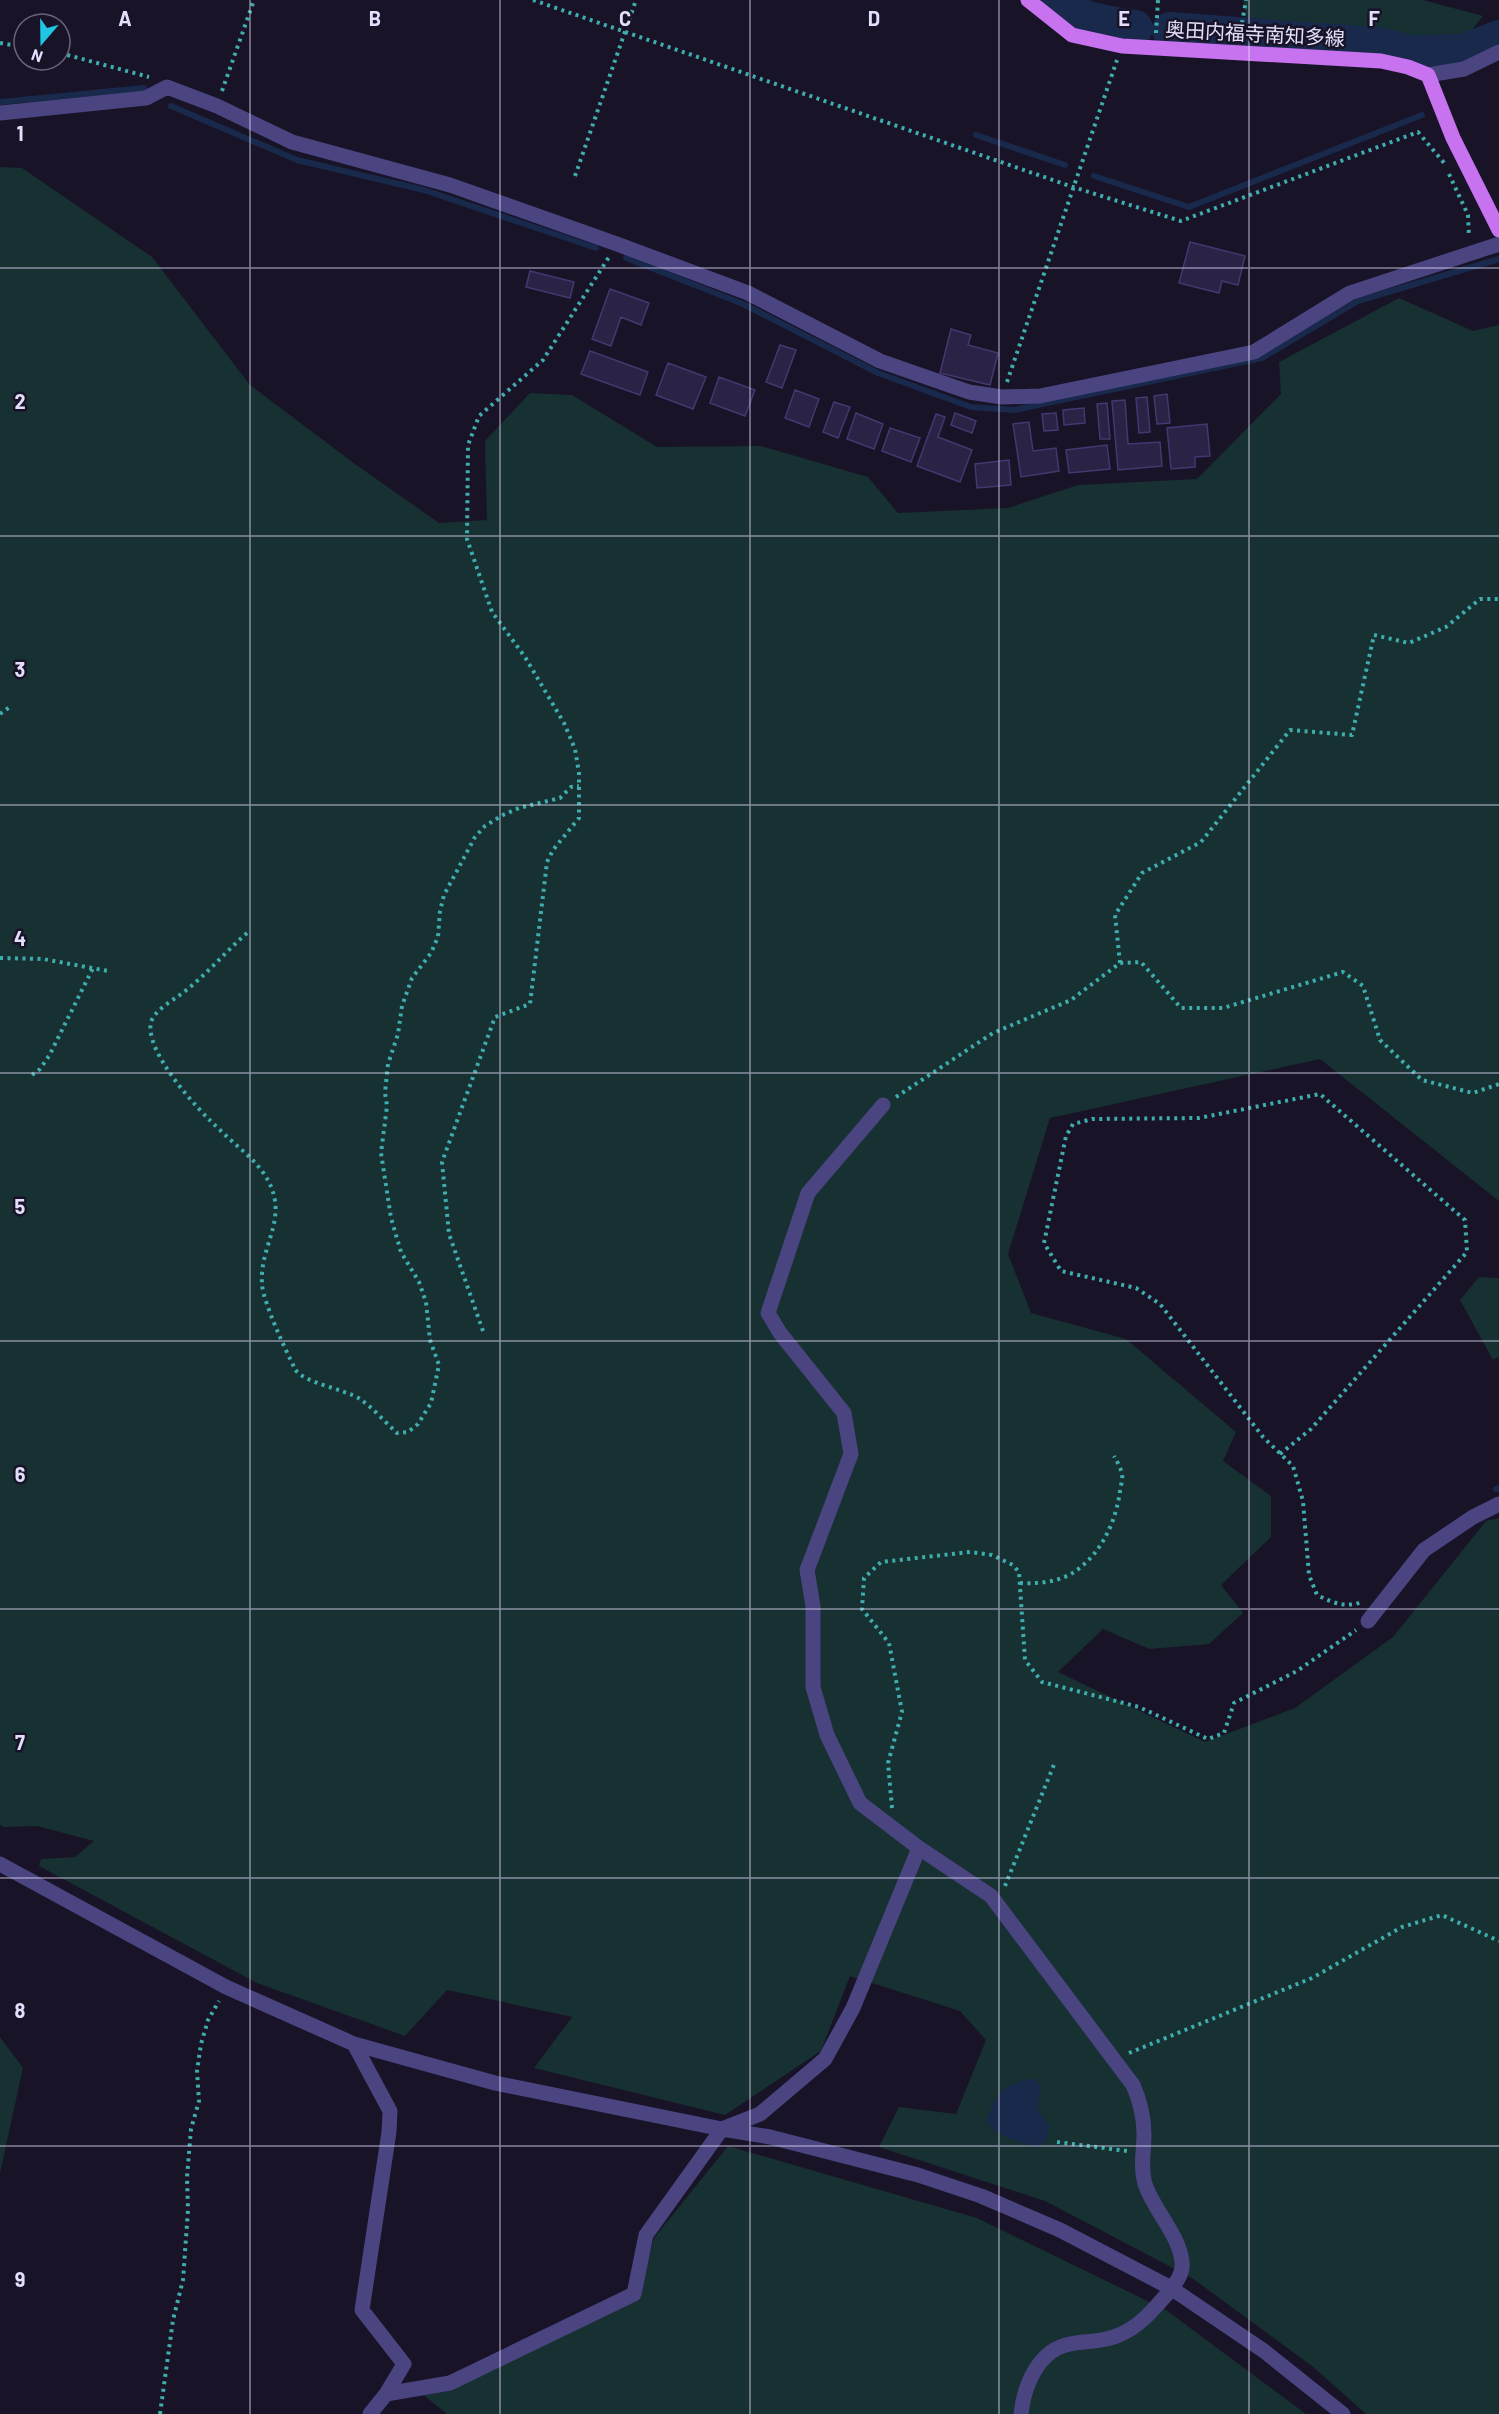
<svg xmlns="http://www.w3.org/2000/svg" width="1499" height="2414" font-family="Barlow,'Noto Sans JP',sans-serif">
  <rect width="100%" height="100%" fill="#181327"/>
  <path fill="#173031" d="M1243 0H1423L1483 16 1461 44 1249 27Z
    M0 167 22 168 152 257 250 385 355 464 439 523 487 520 485 441 530 393 572 395 657 447 761 446 868 477 898 513 1008 508 1078 485 1197 479 1281 394 1279 362 1399 298 1473 331 1499 325V1201L1320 1059 1050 1118 1008 1254 1031 1313 1126 1339 1236 1432 1223 1461 1271 1496V1537L1221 1585 1243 1613 1209 1644 1149 1649 1103 1629 1058 1672 1205 1742 1295 1708 1393 1637 1486 1521 1499 1518V2414H1366L1312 2366 1192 2278 1045 2201 879 2147 899 2107 956 2114 986 2040 960 2011 850 1976 821 2051 725 2115 534 2068 572 2017 447 1990 405 2036 257 1983 39 1866 41 1859 75 1857 94 1841 37 1826 3 1827 0 1824Z
    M1479 1277 1499 1278V1357L1493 1360 1460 1300Z
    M0 2037 23 2068 0 2173Z
    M728 2146 977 2218 1166 2310 1306 2414H447L420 2392 638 2300 654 2238Z"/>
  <path fill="#18294c" d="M1031 2078 1041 2085 1037 2108 1049 2126 1046 2141 1037 2147C1020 2142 996 2137 987 2121 996 2093 1003 2086 1031 2078Z"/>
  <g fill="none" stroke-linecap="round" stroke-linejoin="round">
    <path stroke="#18294c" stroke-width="6" d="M0 102 144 88
      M171 106 297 160 424 190 596 248
      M976 135 1065 165
      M1094 176 1189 207 1422 115
      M626 258 743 304 878 373 971 407 1014 410 1262 358 1358 301 1499 259
      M1496 1489 1499 1488"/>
    <path stroke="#18294c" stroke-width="36" d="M1060 0C1078 23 1109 23 1135 28
      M1170 30 1376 45 1412 53 1463 52 1499 38"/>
  </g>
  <path fill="#2b2246" stroke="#45376f" stroke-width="1.5" d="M1190 242 1245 256 1238 285 1222 281 1219 293 1179 283Z
    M530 271 574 282 570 298 526 287Z
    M610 289 649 303 641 325 621 317 611 346 592 339Z
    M951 329 971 335 968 345 998 353 990 385 940 373Z
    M780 345 796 350 782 388 766 382Z
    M590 351 648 372 640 395 581 374Z
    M668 363 706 377 693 409 656 395Z
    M719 377 755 390 745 416 710 403Z
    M795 390 819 399 809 427 785 418Z
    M1167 394 1170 423 1157 424 1154 396Z
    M1147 397 1150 432 1139 433 1136 398Z
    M1125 400 1128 444 1160 442 1162 466 1118 470 1112 401Z
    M834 402 850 407 838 438 823 432Z
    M1107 403 1110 439H1100L1097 404Z
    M1084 408 1085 423 1064 425 1063 410Z
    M856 413 883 424 874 449 847 439Z
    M955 413 976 421 972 433 951 425Z
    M1056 413 1058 430 1044 431 1042 414Z
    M936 414 945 417 938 437 972 450 960 482 917 466Z
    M1029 422 1033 451 1056 448 1059 471 1021 477 1013 424Z
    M1207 424 1210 456 1195 457V467L1171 469 1167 428Z
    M890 428 920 438 911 462 882 451Z
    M1107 445 1110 469 1069 473 1066 450Z
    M1009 460 1011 485 977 488 975 464Z"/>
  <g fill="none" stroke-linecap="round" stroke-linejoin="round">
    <path stroke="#3fadad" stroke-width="4" stroke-dasharray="3 4.5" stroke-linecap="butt" d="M533 0 1073 187 1181 221 1418 132 1445 164
      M1242 23 1246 0
      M1156 33 1158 0
      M0 43 24 47
      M60 53 149 77
      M222 91 254 0
      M1449 174 1468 215 1469 237
      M575 176 636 0
      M1007 382 1117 60
      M0 714 11 706
      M247 933C223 954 203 979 177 997 168 1003 154 1012 151 1022 144 1052 199 1111 220 1130 234 1144 250 1155 262 1171 294 1215 259 1242 262 1284 263 1302 286 1351 295 1369 303 1383 345 1389 360 1399 373 1408 385 1422 397 1433L408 1432 418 1424 431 1403 439 1365 430 1340 426 1302 419 1282 401 1252 391 1218 381 1153 387 1106 385 1093 388 1064 398 1034 402 1006 412 978 431 953 438 937 440 911 444 895 475 837 485 826 503 815 519 808 560 798 571 787 579 786
      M0 958 43 959 108 971
      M1120 963 1115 915 1142 873 1201 842 1290 730 1352 735 1374 635 1409 643 1446 627 1480 599H1499
      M32 1075 40 1069 49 1056 93 968
      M896 1097 993 1033 1071 1000 1120 963 1141 962 1181 1008H1223L1343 972 1363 986 1380 1040 1422 1080 1473 1093 1499 1084
      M483 1331 449 1234 442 1162 495 1017 530 1004 547 862 553 850 579 818V773L575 749 564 723 525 657 492 612 467 539 468 445 479 416 543 360 609 257
      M1280 1454 1311 1429 1467 1252 1465 1220 1320 1094 1199 1118 1092 1119 1073 1124 1066 1136 1044 1243 1061 1271 1136 1288 1160 1304 1263 1437 1293 1466 1303 1501 1309 1575 1317 1595C1333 1603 1345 1608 1362 1602
      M1020 1583C1039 1584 1061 1582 1077 1570 1102 1552 1116 1521 1120 1491 1121 1485 1123 1478 1122 1473 1120 1467 1117 1461 1114 1456
      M892 1808 888 1763 902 1712 889 1643 862 1609 864 1578 881 1562 970 1552 992 1555 1013 1565 1019 1572 1025 1660 1042 1682 1139 1707 1208 1739 1224 1733 1234 1703 1297 1671 1356 1630
      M1005 1886 1055 1762
      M1129 2053 1312 1978 1402 1927 1442 1915 1499 1941
      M1057 2142 1127 2151
      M160 2414 173 2320 183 2280 188 2210 187 2177 191 2129 199 2101 197 2071 201 2044 208 2020 219 2001"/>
    <path stroke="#4a4481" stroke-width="15" d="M1428 75 1464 69 1499 52
      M0 113 146 98 167 87 217 106 292 142 450 185 617 244 748 293 880 361 969 392 1002 397 1040 396 1254 352 1350 293 1499 244
      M883 1105 808 1193 768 1313 780 1333 844 1413 851 1454 807 1570 813 1606V1687L827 1735 860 1803 919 1848 991 1896 1133 2085C1140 2101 1144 2116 1144 2134 1144 2151 1140 2167 1145 2184 1154 2211 1179 2234 1182 2262 1184 2274 1174 2285 1167 2294 1153 2310 1139 2327 1119 2335 1105 2342 1085 2341 1070 2344 1038 2350 1024 2386 1021 2414
      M1368 1621 1424 1550 1473 1517 1499 1504
      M0 1864 226 1987 354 2044 495 2083 722 2129 770 2137 918 2175 981 2196 1060 2230 1171 2288 1264 2351 1343 2414
      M354 2044 390 2111 389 2132 362 2310 404 2364 386 2394
      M370 2414 386 2394 450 2383 634 2294 646 2235 722 2129 760 2114 825 2059 853 2008 919 1848"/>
    <path stroke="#c772ee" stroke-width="15" d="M1028 0 1072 35 1122 46 1381 61 1408 67 1428 75 1453 138 1499 230"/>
  </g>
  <path fill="none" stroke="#e3defb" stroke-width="1.5" stroke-opacity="0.55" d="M250 0V2414M500 0V2414M750 0V2414M999 0V2414M1249 0V2414M0 268H1499M0 536H1499M0 805H1499M0 1073H1499M0 1341H1499M0 1609H1499M0 1878H1499M0 2146H1499"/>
  <g text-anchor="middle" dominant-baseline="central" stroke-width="5" stroke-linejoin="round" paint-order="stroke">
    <g font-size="20" fill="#e3defb" stroke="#181327">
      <text transform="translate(1255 33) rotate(3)">奥田内福寺南知多線</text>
    </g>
  </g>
  <g font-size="20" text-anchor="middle" font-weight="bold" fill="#e3defb" stroke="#181327" stroke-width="5" stroke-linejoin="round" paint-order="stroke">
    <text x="125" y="26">A</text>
    <text x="375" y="26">B</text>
    <text x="625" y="26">C</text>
    <text x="874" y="26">D</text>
    <text x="1124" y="26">E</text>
    <text x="1374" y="26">F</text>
    <text x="20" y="141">1</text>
    <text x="20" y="409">2</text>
    <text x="20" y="677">3</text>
    <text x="20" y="946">4</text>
    <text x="20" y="1214">5</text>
    <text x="20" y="1482">6</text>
    <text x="20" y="1750">7</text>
    <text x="20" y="2018">8</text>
    <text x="20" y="2287">9</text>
  </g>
  <g transform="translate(42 42) rotate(200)"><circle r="28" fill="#181327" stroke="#69647c" stroke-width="1.5"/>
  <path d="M0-4.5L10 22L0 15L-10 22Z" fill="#21c5e4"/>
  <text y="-9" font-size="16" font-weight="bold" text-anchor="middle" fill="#e3defb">N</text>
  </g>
</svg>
